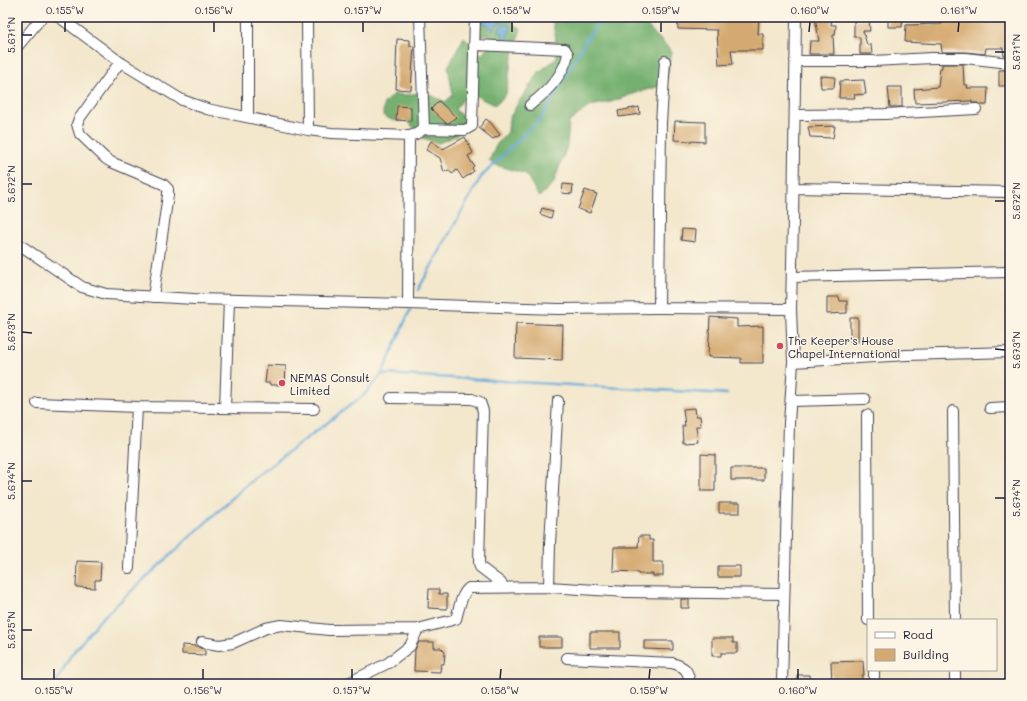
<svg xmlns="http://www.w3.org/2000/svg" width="1027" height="701" font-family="Mali,sans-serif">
  <rect width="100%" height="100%" fill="#fcf5e5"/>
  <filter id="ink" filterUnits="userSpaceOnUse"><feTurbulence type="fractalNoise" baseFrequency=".025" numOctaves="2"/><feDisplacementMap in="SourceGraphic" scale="8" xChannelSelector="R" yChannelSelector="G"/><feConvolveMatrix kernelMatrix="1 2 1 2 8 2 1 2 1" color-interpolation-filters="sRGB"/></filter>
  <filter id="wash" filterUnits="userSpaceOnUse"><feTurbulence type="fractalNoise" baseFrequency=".012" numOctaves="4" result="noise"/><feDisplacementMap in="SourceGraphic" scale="16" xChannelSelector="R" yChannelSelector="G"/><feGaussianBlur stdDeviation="0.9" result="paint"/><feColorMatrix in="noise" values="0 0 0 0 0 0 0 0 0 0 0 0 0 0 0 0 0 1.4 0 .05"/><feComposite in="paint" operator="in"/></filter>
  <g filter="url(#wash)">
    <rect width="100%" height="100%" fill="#f3e7cc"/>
    <path fill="#74b06f" stroke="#4b6955" d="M477 17H510L514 25 521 28 511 62 506 94 496 105C475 99 475 85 455 109L468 123 457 135 439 143 423 138 421 130 413 127 405 119C396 123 391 120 383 115L384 103 394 94 407 95 419 93 433 96 445 102 453 95 448 67 464 37 470 43 475 54H483L492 40 488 33 476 42Z
      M552 17H605L613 21 621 17H639L672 52 665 85 638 92 611 102 590 106 569 122 567 146 553 184 539 197 526 174 496 165 489 161 497 144 508 132 509 119 520 100 539 72 557 58 556 41Z"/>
    <path fill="#62a8d8" stroke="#42658a" d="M489 17H497L498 20 503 22 495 25 493 30 487 24 478 21 480 18 484 20Z
      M504 24H508L511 28 507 37 508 40 506 42 504 40 502 32H498L501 26Z"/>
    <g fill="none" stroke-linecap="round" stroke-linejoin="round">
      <path stroke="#62a8d8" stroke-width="2.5" d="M418 290 481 177 542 117 585 42 602 17
        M382 374 727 394
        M55 684 71 655 100 620 254 478 364 395 382 374 410 310"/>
    </g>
    <g id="blocks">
      <path fill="#d5aa72" d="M677 17H759L758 34H763V50H731L733 64 719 65 717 30 678 29Z
        M815 17H832L831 25H836L835 35H833L834 54H809L810 41H819Z
        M888 17H903L902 27H888Z
        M942 17H1010V56H1004L1003 48H986L985 54 965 52H942L941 44 905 42 906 25 942 24Z
        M869 19 870 31H863L867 45H871L872 54H860V37H854V21Z
        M397 39 410 40V46H414L411 90 396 89 397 68H396Z
        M942 64H963L964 85H968L967 88H988L987 105H981L979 103H972V101L915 103 914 89 938 87 940 68H942Z
        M999 70H1010V86H999Z
        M820 76 835 77 834 88H821Z
        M864 80 866 94 854 95 855 98H839L840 81Z
        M888 87H902V107H890Z
        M439 101 456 117 449 123H446L431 109Z
        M397 106 411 107V121L396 120Z
        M639 107 640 114 619 117 618 111Z
        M486 119 491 123 500 135 493 139 479 128Z
        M675 121 705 122V142L674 140Z
        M835 126 833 138 810 137 808 127Z
        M465 137 473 153 468 156 474 166 472 168 474 171 463 179 457 170 452 174 449 170 444 172 440 158 426 150 431 141 443 149Z
        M563 184 573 185 572 194 562 193Z
        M585 190 597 194 590 213 578 209Z
        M542 208 553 211 551 218 540 214Z
        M682 229 696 230 695 242 681 240Z
        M827 297H839L840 301H847V313L827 314Z
        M710 317 737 319V327L763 326V363H741V358L708 357Z
        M850 318H858V342H850Z
        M516 323 563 325 562 360 515 358Z
        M267 365 286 366 285 385H270V383H265Z
        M695 408 696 416H700L701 426H696L698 442 683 443 682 426H685L683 409Z
        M701 454 715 455V491H701Z
        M731 468H764V480H731Z
        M719 503H740V513H719Z
        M639 536H649V540H653V562H663V576H653V574H638V572L613 571 614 547H638Z
        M77 561 101 562 100 580H95V588L76 587Z
        M718 566H740V577H718Z
        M429 589H439V594H447V609L428 608Z
        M681 599H689V608H681Z
        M590 632H620V648H590Z
        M539 637H562V647H539Z
        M712 638H733V643H737V653H721V656H712Z
        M644 641H673V650L644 649Z
        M419 642H434V648H441L445 652 444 664H441L440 672 414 671 415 650Z
        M182 645 197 646 200 648 205 649V655L182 654Z
        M863 661 864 675H862V684H832L831 662Z
        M797 675H810L811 684H797Z"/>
    </g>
  </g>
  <g filter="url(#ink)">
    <use href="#blocks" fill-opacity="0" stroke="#414051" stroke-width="1"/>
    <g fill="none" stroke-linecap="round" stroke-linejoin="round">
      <g stroke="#414051" stroke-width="12">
        <path id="minor" d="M59 17 120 62 182 100 207 109 308 130 331 133 409 136 416 134 424 129 420 17
          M248 17V117
          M307 17 308 130
          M474 45 565 49 568 54C564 75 547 92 530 105
          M17 47 42 17
          M795 61H873L932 58H965L1010 63
          M120 62 79 119 77 124 80 134 105 158 111 162 163 184 168 189V195L153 297
          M795 115 885 114 976 109
          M424 129 465 130 472 126 475 17
          M794 188 1010 192
          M17 243 82 287 106 294 194 299 408 304 558 309 659 308 791 309
          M792 277 1010 272
          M408 304 409 136
          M659 308 661 123 665 61
          M793 362 907 355 1010 352
          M391 398 472 399 480 402 483 411 479 562 480 567 501 583 503 587
          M792 401 865 399
          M37 403 137 407 314 409
          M225 408 229 300
          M990 408 1010 407
          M953 411 955 620
          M867 415 868 620
          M129 568 137 407
          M549 587 550 544 558 401
          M202 642 219 645 233 643 266 628 281 625 329 630 418 629 456 619C459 609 461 594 469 588L549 587 627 592 784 594
          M567 658 672 663C685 667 688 669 690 684
          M955 670V684
          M346 684 388 663 410 646 418 629
          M782 684 789 423 793 362 791 309 793 221 796 17
          M874 684V670"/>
      </g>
      <use href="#minor" stroke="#fff" stroke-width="10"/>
    </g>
  </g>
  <path fill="none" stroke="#22223b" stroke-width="1.5" d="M65 32V22M214 32V22M363 32V22M512 32V22M661 32V22M809 32 810 22M958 32 959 22M22 35H32M995 52H1005M22 184H32M995 201H1005M22 332 32 333M995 349 1005 350M22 481H32M995 498H1005M22 630H32M54 679V669M203 679V669M352 679V669M500 679 501 669M649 679 650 669M798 679V669"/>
  <g fill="#d1495b" stroke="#fcf5e5" stroke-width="1.5">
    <circle cx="780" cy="346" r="4"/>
    <circle cx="282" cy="383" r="4"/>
  </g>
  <g text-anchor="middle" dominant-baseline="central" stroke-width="3" stroke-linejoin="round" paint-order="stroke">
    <g font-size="11" fill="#22223b" stroke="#fcf5e5" text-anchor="start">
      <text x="788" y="340">The Keeper's House<tspan x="788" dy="13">Chapel International</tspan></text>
      <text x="290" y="377">NEMAS Consult<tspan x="290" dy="13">Limited</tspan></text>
    </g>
  </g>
  <rect width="1027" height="701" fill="none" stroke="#fcf5e5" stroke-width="44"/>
  <rect x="867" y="619" width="130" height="52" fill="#fcf5e5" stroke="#a5a1a1"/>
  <rect x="875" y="632" width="20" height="6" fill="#ffffff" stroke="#a5a1a1"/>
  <text x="903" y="639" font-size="12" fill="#22223b">Road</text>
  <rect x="875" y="649" width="20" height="12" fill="#d5aa72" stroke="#a5a1a1"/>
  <text x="903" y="659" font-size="12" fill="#22223b">Building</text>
  <rect x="22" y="22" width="983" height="657" fill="none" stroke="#22223b" stroke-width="1.5"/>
  <g font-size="10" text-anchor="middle" fill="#22223b">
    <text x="65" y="14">0.155°W</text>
    <text x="214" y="14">0.156°W</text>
    <text x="363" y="14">0.157°W</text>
    <text x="512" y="14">0.158°W</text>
    <text x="661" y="14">0.159°W</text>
    <text x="810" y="14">0.160°W</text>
    <text x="959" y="14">0.161°W</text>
    <text transform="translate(11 35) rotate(-90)" y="4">5.671°N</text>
    <text transform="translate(1016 52) rotate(-90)" y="4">5.671°N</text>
    <text transform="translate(11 184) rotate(-90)" y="4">5.672°N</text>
    <text transform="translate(1016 201) rotate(-90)" y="4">5.672°N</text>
    <text transform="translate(11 332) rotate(-90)" y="4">5.673°N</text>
    <text transform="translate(1016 350) rotate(-90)" y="4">5.673°N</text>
    <text transform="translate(11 481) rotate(-90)" y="4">5.674°N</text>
    <text transform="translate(1016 498) rotate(-90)" y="4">5.674°N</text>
    <text transform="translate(11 630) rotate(-90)" y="4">5.675°N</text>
    <text x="54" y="694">0.155°W</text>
    <text x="203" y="694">0.156°W</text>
    <text x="352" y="694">0.157°W</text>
    <text x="500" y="694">0.158°W</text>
    <text x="649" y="694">0.159°W</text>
    <text x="798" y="694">0.160°W</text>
  </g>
</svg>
